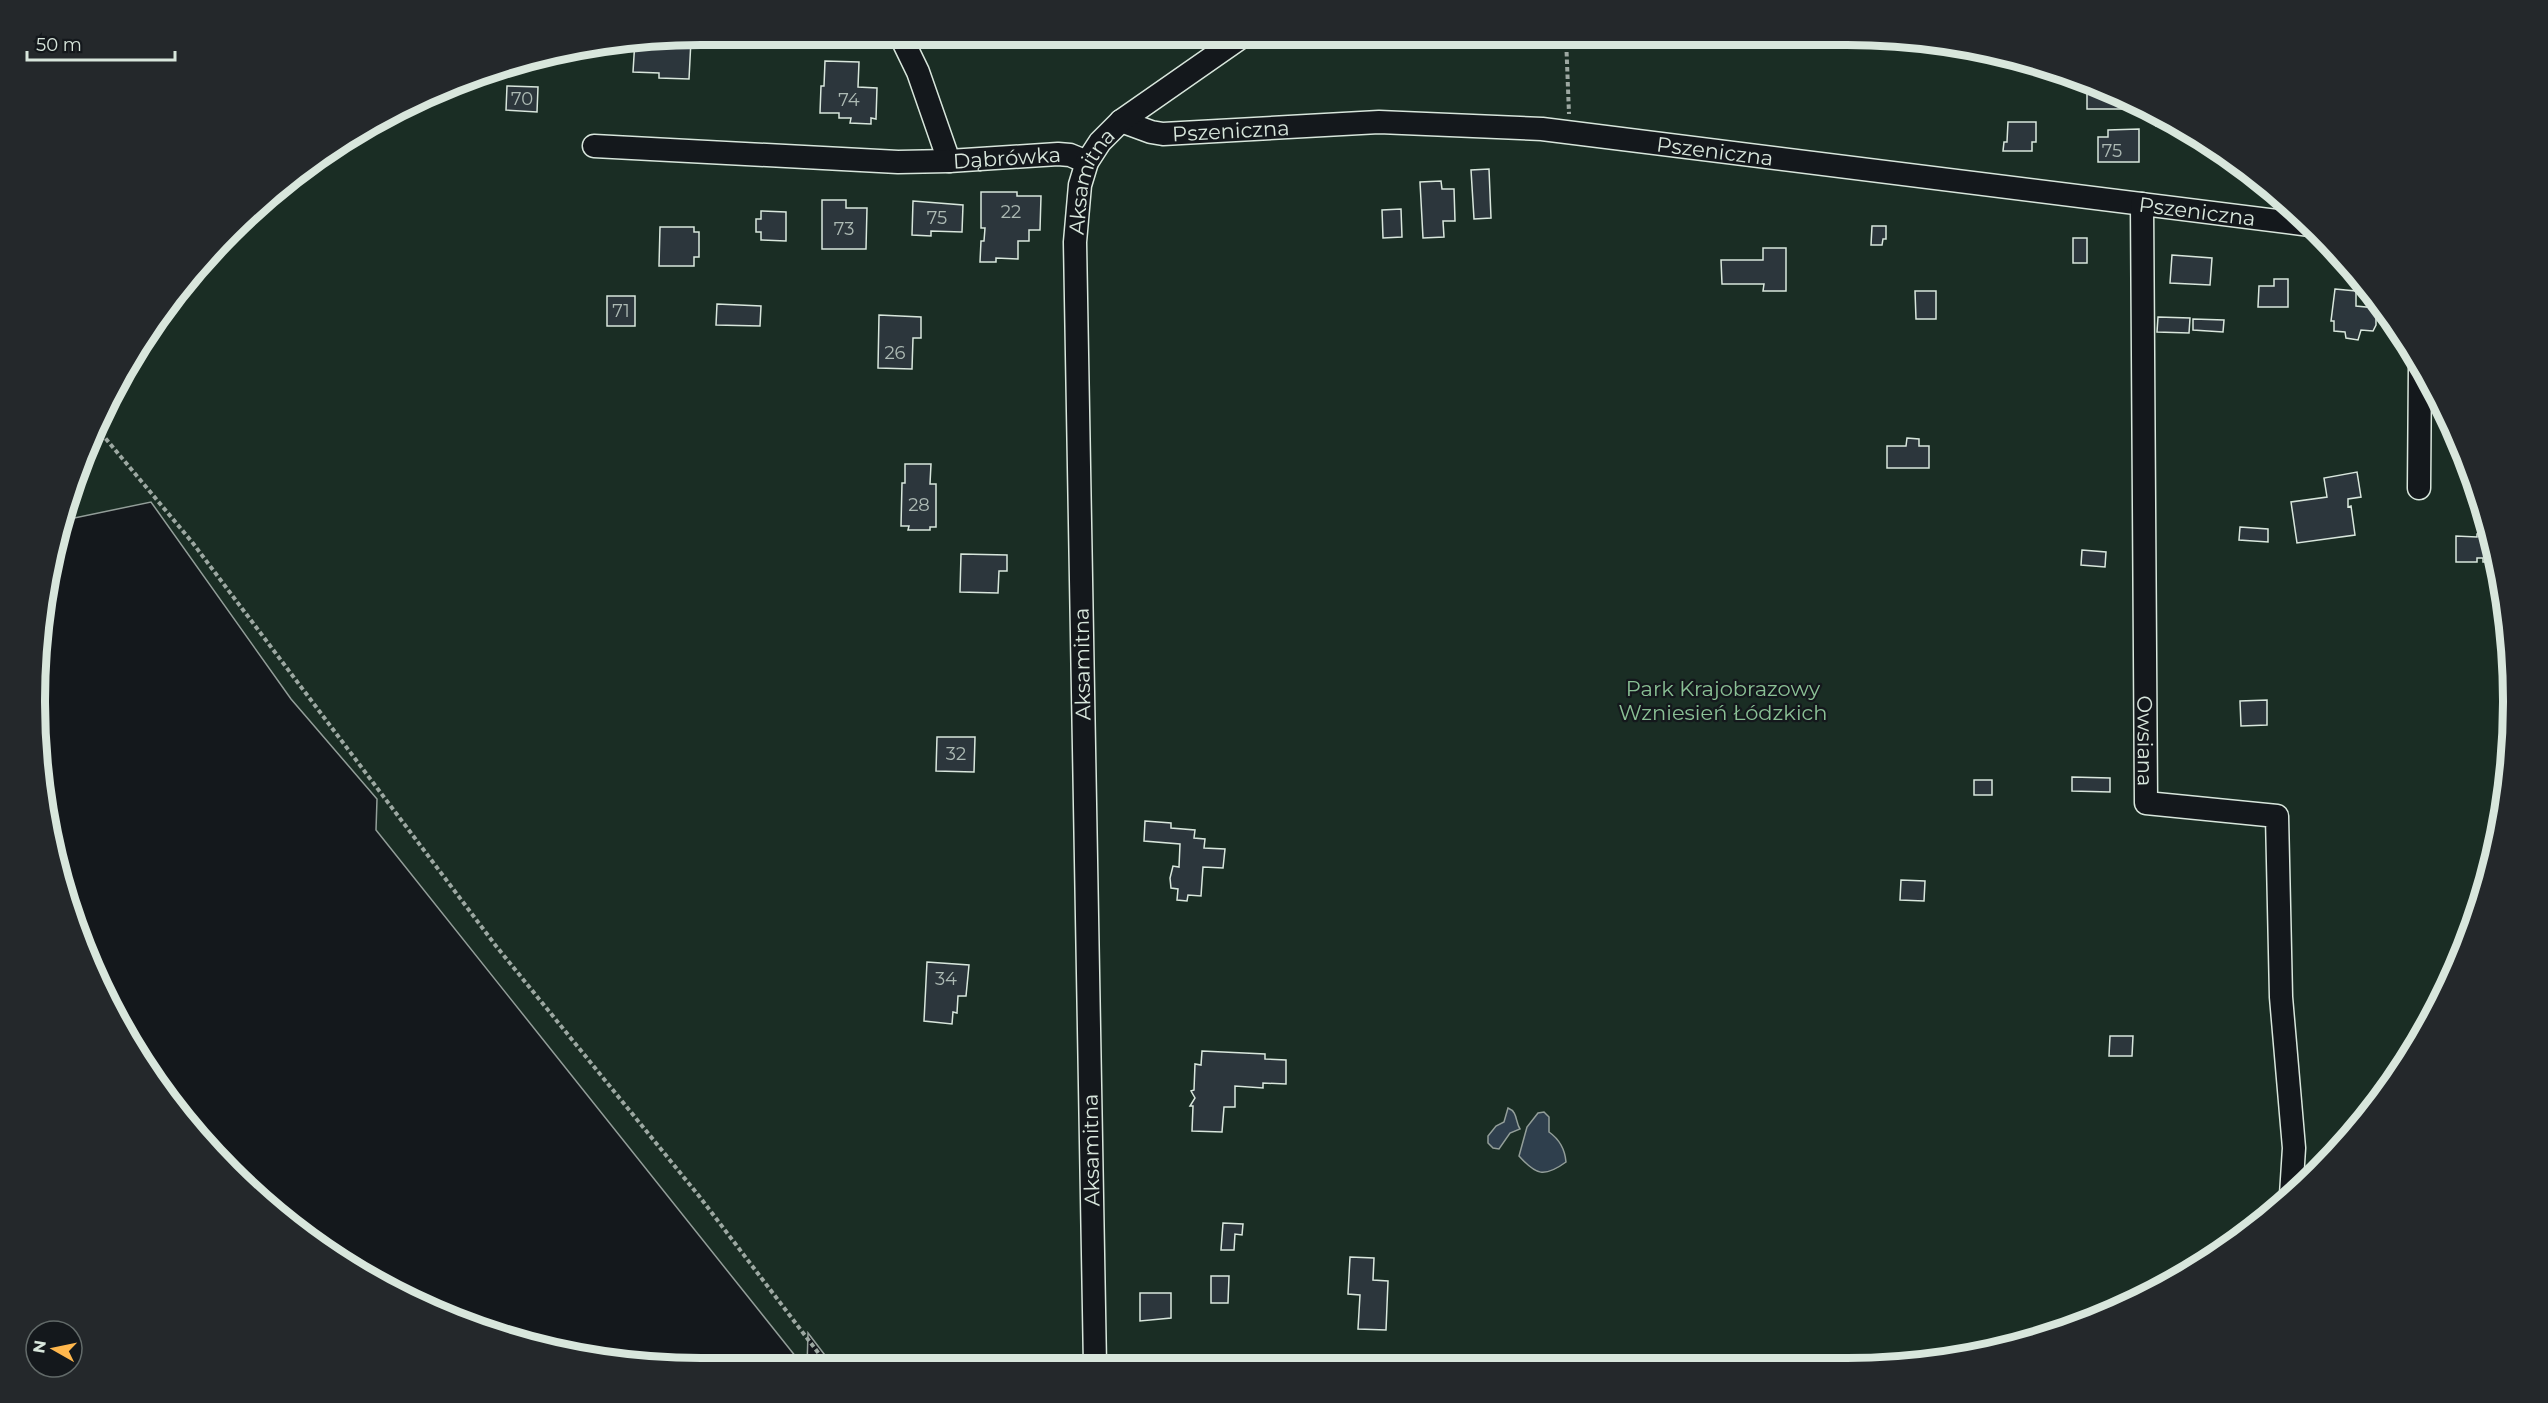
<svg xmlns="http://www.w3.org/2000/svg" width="2548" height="1403" font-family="Montserrat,sans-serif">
  <rect width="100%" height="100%" fill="#14181c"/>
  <path fill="#1a2d24" stroke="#939e99" stroke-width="1.5" d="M1890 36 2019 57 2180 124 2287 200 2376 296 2445 407 2491 529 2512 658 2508 789 2478 916 2424 1035 2318 1173 2217 1256 2061 1333 1933 1363 834 1367 808 1333 807 1367H804L376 830 377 799 291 699 151 502 60 521 103 407 147 331 230 230 296 172 406 103 487 70 614 40Z"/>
  <path fill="#2f3f4d" stroke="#939e99" stroke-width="1.5" d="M1508 1108C1518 1112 1515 1121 1520 1129L1510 1133 1499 1149 1493 1148 1488 1143V1136L1496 1126 1504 1122Z
    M1544 1112 1549 1117V1132C1559 1139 1565 1150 1566 1162 1544 1178 1536 1175 1519 1156L1527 1127 1538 1113Z"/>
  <path fill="#2c363c" stroke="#d8e6dc" stroke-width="1.5" d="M635 40H691L689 79 659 78V73L633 72Z
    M825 61 859 62 858 87 877 88 876 119 871 118V124L850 123 851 118H839V113H820L821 86H824Z
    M507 86 538 87 537 112 506 110Z
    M2087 92H2102V97H2114L2125 101V109H2087Z
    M2156 114 2176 122V125L2156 126Z
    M2008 122H2036V142H2032V151H2003L2004 142H2007Z
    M2139 129V162H2098V137H2108V130Z
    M1489 169 1491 218 1474 219 1471 170Z
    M1441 181 1442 189H1454L1455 221H1443L1444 237 1423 238 1420 182Z
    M981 192H1017V196H1041L1040 230H1029V241H1018V259L996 258V262H980L981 241H984L985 228H981Z
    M822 200H846V208H867L866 249H822Z
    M913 201 963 205 962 232 931 231V236L912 235Z
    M1401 209 1402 237 1383 238 1382 210Z
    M761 211 786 212V241L761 240V232H756V219H761Z
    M1872 226H1886V239H1883L1882 245H1871Z
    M660 227H694V232H699V257H694V266H659Z
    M2073 238H2087V263H2073Z
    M1763 248H1786V291H1763L1764 284H1722L1721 260H1763Z
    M2172 255 2212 258 2210 285 2170 283Z
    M2274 279H2288V307H2258L2259 286H2274Z
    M2335 289 2356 291V306L2376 308V325L2373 331 2361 330 2358 340 2346 338 2345 332 2334 331V321H2331Z
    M1915 291H1936V319H1916Z
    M607 296H635V326H607Z
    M717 304 761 306 760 326 716 325Z
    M879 315 921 317V338H913L912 369 878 368Z
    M2158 317 2190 318 2189 333 2157 332Z
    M2193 319 2224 320 2223 332 2193 330Z
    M1907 438 1919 439V446H1929V468H1887V446H1906Z
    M905 464H931L930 484H936V527H930V530H908L909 526H901L902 483H905Z
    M2357 472 2361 497 2348 499V507L2351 506 2355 535 2297 543 2291 502 2327 497 2324 478Z
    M2483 509 2491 529 2496 562H2483V558H2477V562H2456V536L2477 537V534L2484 530Z
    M2240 527 2268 529V542L2239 540Z
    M2082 550 2106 552 2105 567 2081 565Z
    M961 554 1007 555V571H999L998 593 960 592Z
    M2267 700V725L2241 726 2240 701Z
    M937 737H975L974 772 936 771Z
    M2072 777 2110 778V792L2072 791Z
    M1974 780H1992V795H1974Z
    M1145 821 1171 823V828L1195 830 1194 838 1205 839 1204 848 1225 849 1223 868 1203 867 1201 896 1188 895 1187 901 1177 900 1178 889 1171 888 1170 878 1173 866 1179 867 1180 844 1144 841Z
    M1901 880 1925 881 1924 901 1900 900Z
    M927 962 969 965 966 996H958L957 1013 953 1012 952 1024 924 1021Z
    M2110 1036H2133L2132 1056H2109Z
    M1202 1051 1265 1054V1059L1286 1060V1084L1263 1083V1088L1235 1086V1107H1224L1222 1132 1192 1131 1193 1106H1190L1195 1098 1191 1091 1194 1090 1195 1064 1201 1065Z
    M1223 1223 1243 1224 1242 1235 1235 1234 1234 1250H1221Z
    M1350 1257 1374 1258 1373 1280 1388 1281 1386 1330 1358 1329 1360 1295 1348 1294Z
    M1211 1276H1229L1228 1303H1211Z
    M1140 1293H1171V1318L1140 1321Z"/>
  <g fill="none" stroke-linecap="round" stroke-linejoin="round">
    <g stroke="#d8e6dc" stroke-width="25">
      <g id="minor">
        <path id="s1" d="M902 39 918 72 949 161 1058 154 1070 155 1087 162"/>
        <path id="s2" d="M1121 121 1151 132 1163 134 1379 122 1542 129 2310 225"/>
        <path d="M594 146 898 162 949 161"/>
        <path id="s3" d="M2142 204 2146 803 2277 816 2281 997 2294 1148 2291 1195"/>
        <path d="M2419 488 2420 366"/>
        <path id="s4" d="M1095 1366 1075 242 1080 185 1087 162 1100 142 1121 121 1240 38"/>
      </g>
    </g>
    <path stroke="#9da8a2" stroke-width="4" stroke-dasharray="4.5 3" stroke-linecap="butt" d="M1566 37 1569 114
      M96 427 192 542 496 946 699 1196 829 1367"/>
    <use href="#minor" stroke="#14181c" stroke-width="22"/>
  </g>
  <g text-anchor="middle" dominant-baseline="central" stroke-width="4.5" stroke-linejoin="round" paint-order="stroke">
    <g font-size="18" fill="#adbab4">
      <text x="522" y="99">70</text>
      <text x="849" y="100">74</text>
      <text x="2112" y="151">75</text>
      <text x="1011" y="212">22</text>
      <text x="937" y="218">75</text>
      <text x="844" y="229">73</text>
      <text x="621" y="311">71</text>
      <text x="895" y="353">26</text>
      <text x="919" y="505">28</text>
      <text x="956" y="754">32</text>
      <text x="946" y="979">34</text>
    </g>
    <g font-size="21" fill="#d8e6dc" stroke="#14181c">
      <text stroke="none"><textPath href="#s2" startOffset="112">Pszeniczna</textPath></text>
      <text stroke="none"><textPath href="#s2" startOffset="598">Pszeniczna</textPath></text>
      <text stroke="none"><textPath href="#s1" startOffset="189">Dąbrówka</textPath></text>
      <text stroke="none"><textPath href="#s4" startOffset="1188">Aksamitna</textPath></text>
      <text stroke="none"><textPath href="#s2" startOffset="1084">Pszeniczna</textPath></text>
      <text transform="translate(1082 664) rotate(-91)">Aksamitna</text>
      <text stroke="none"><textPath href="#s3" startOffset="537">Owsiana</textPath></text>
      <text transform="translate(1091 1150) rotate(-91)">Aksamitna</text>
    </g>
    <g font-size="21" fill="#8ac095" stroke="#14181c">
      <text x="1723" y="688">Park Krajobrazowy<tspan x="1723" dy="24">Wzniesień Łódzkich</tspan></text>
    </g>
  </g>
  <path d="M0 0H2548V1403H0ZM701 45H1847A656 656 0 0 1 2503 701V702A656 656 0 0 1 1847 1358H701A656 656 0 0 1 45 702V701A656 656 0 0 1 701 45Z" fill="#24282b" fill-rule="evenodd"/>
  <path fill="none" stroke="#d8e6dc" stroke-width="8" d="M701 45H1847A656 656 0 0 1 2503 701V702A656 656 0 0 1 1847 1358H701A656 656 0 0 1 45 702V701A656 656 0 0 1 701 45Z"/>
  <g transform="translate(54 1349) rotate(279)"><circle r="28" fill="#14181c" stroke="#626a69" stroke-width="1.5"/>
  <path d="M0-4.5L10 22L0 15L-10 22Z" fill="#ffb74d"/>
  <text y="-9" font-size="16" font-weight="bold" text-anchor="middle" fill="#d8e6dc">N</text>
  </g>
  <path d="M27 51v9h148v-9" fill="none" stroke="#d8e6dc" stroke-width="3"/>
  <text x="36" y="51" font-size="18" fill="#d8e6dc" stroke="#14181c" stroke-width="4.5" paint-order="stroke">50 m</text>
</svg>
